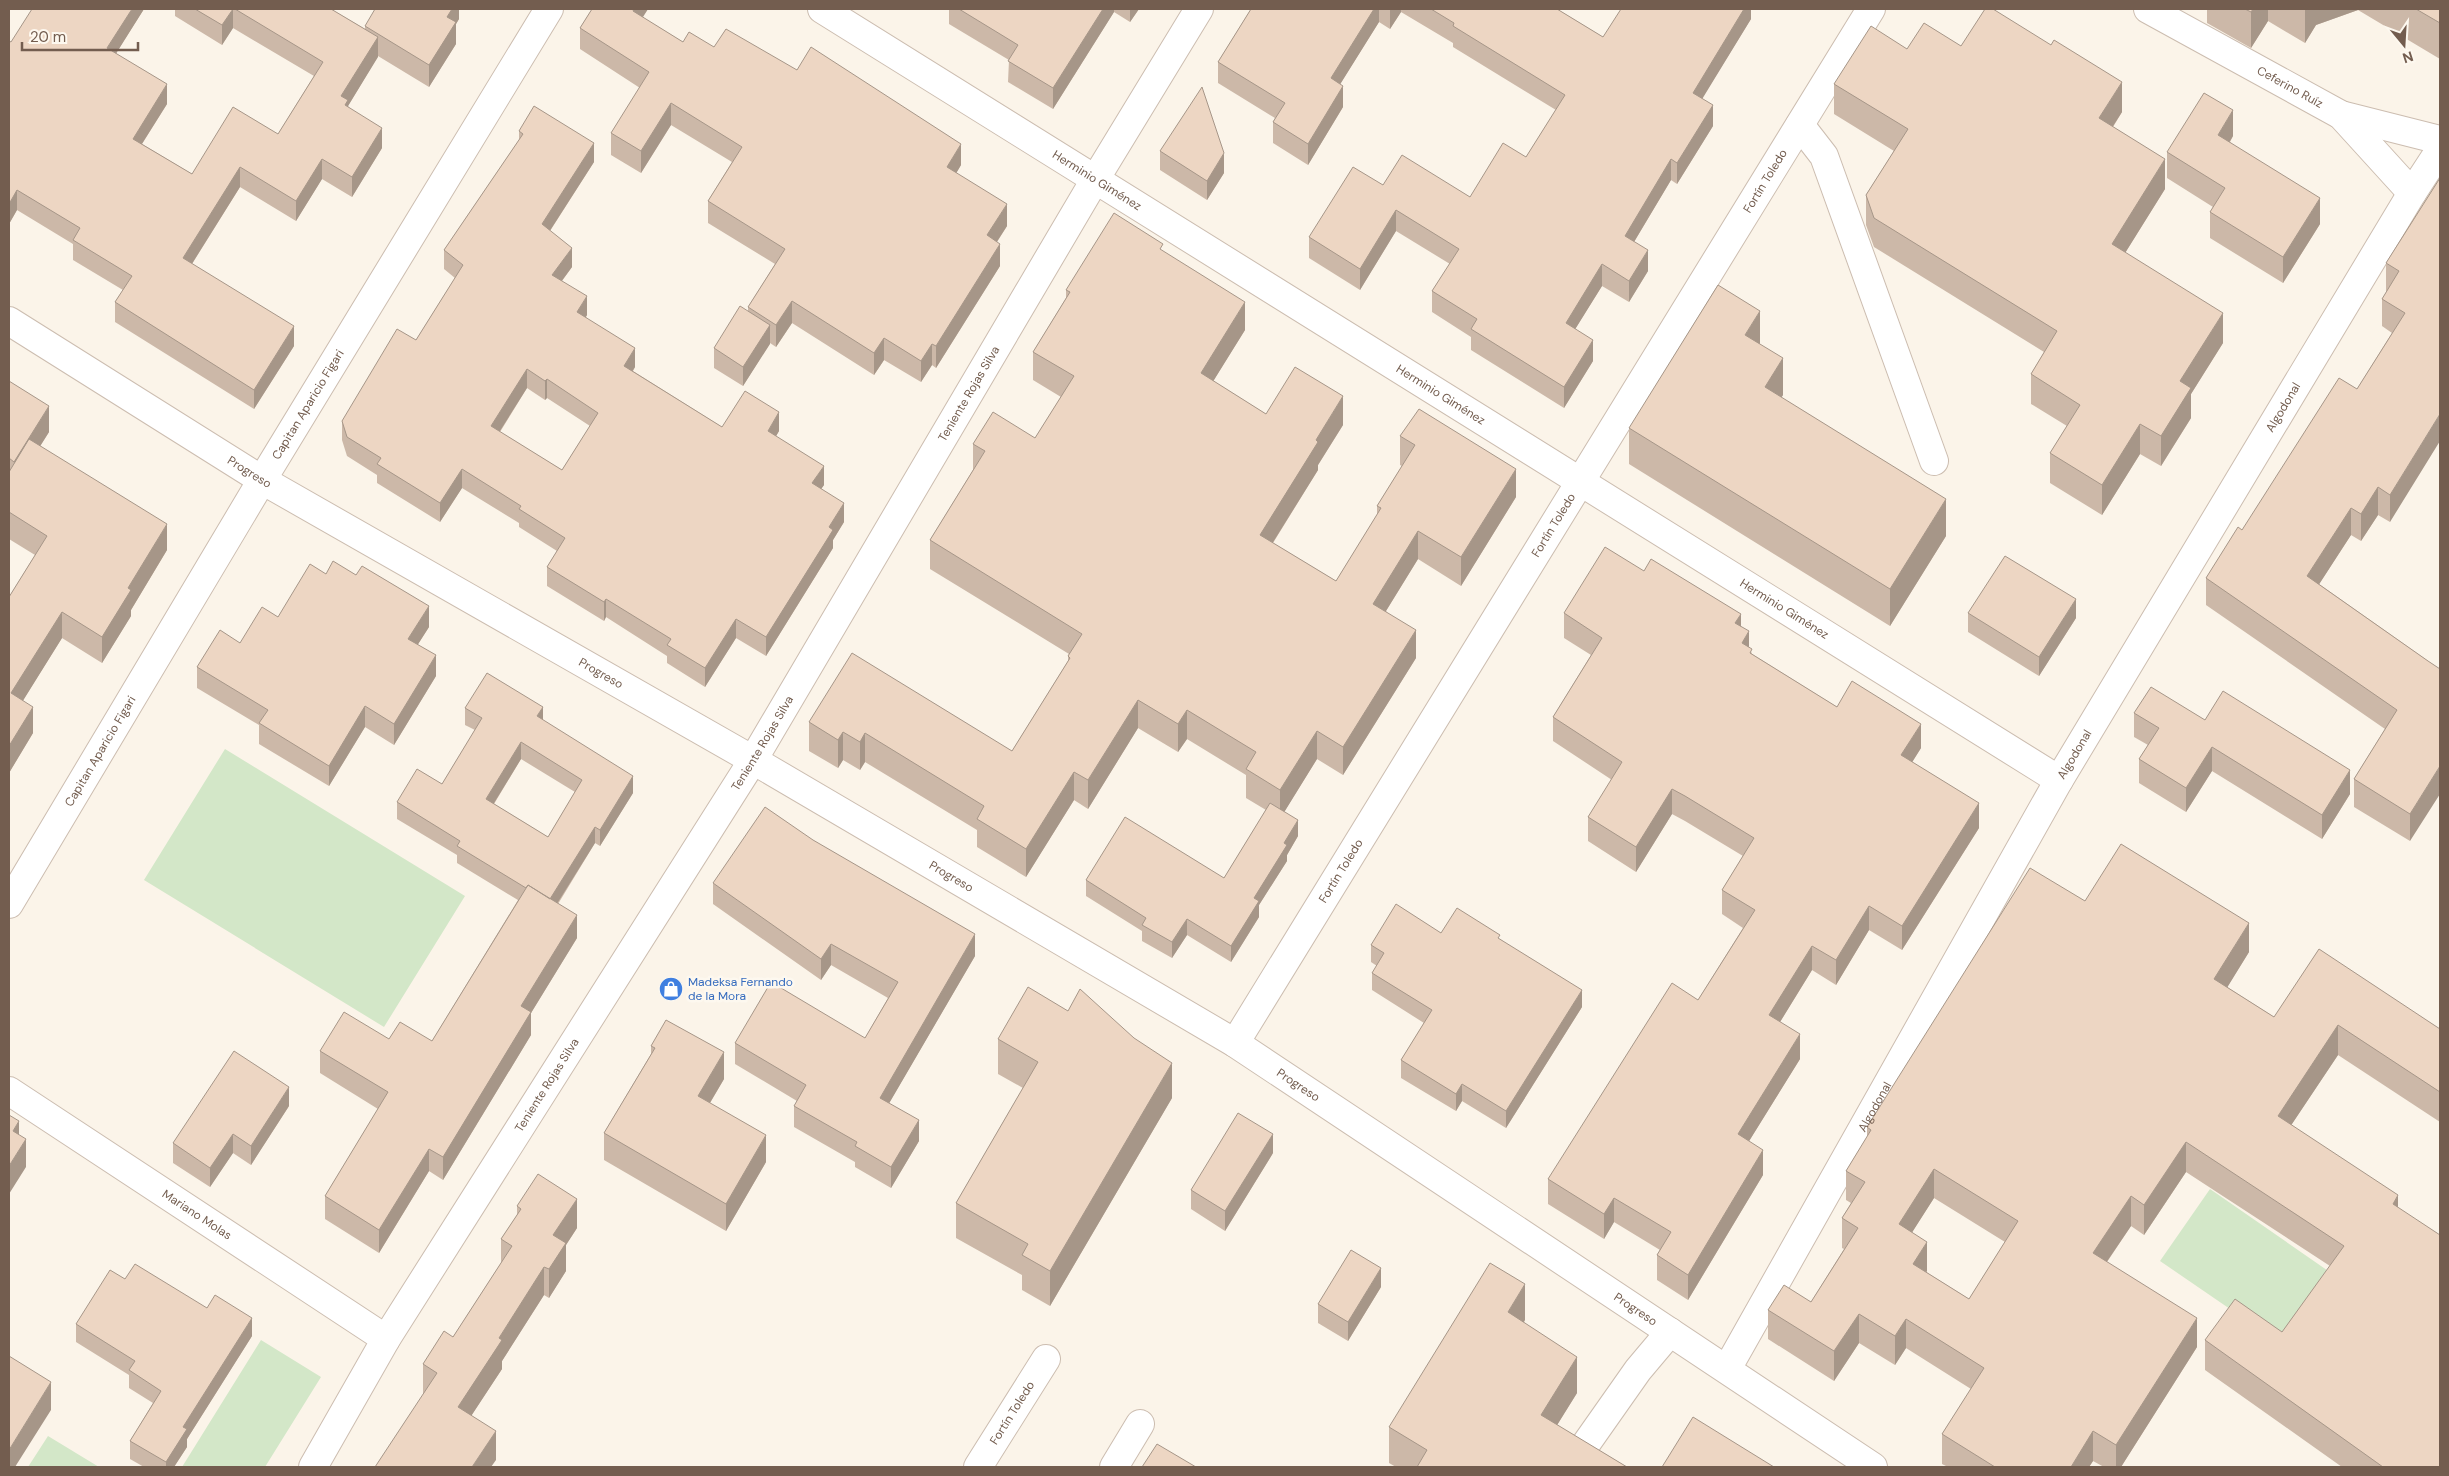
<svg xmlns="http://www.w3.org/2000/svg" width="2449" height="1476" font-family="'DM Sans',sans-serif">
  <rect width="100%" height="100%" fill="#fbf4e9"/>
  <path fill="#d3e7c8" d="M225 749 465 896 384 1027 144 880Z
    M2210 1189 2334 1275 2284 1346 2160 1261Z
    M261 1340 321 1377 265 1467H182Z
    M48 1436 99 1467H28Z"/>
  <g fill="none" stroke-linecap="round" stroke-linejoin="round">
    <g stroke="#ccbdb0" stroke-width="30">
      <g id="minor">
        <path id="s1" d="M822 9 2059 780"/>
        <path id="s2" d="M2148 9 2341 115 2412 193"/>
        <path d="M2341 115 2440 140"/>
        <path d="M1800 125 1824 156 1934 461"/>
        <path id="s3" d="M9 321 262 480 753 760 1235 1043 1873 1467"/>
        <path id="s4" d="M9 904 262 480 549 9"/>
        <path id="s5" d="M1235 1043 1871 9"/>
        <path id="s6" d="M9 1091 386 1339"/>
        <path id="s7" d="M1727 1369 2059 780 2412 193 2440 150"/>
        <path d="M1581 1451 1638 1370 1670 1332"/>
        <path id="s8" d="M313 1467 386 1339 753 760 1096 178 1199 9"/>
        <path id="s9" d="M978 1467 1046 1359"/>
        <path d="M1114 1467 1140 1424"/>
      </g>
    </g>
    <use href="#minor" stroke="#fff" stroke-width="28"/>
  </g>
  <path fill="#ccb8a8" fill-rule="evenodd" d="M144 9 116 53 167 104 142 144 192 174 278 134 314 76 233 28 222 45 175 16V9H331L365 29V26L459 9V19L456 24V44L429 87 378 56 348 106 382 148 352 197 322 179 296 221 240 187 192 264 294 346 254 409 115 322V302L123 290 73 260V244L17 210 9 224V41L11 42Z
    M592 9H648L642 17 683 42 714 47 797 70 961 165 956 173 1007 226 997 242 1000 266 936 368 932 365 921 382 884 360 874 375 792 323 776 347 770 343 743 386 714 368V348L748 311V307L775 264 708 223V201L732 162 671 125 641 173 611 155V133L640 88 580 49V28Z
    M949 9H1139L1130 22 1114 12 1053 109 1008 82 1009 60 949 24Z
    M1251 9H1557L1603 37 1751 9V19L1702 98 1713 126 1677 184 1671 180 1634 242 1648 271 1629 302 1602 286 1575 329 1593 361 1564 408 1471 350V337L1432 312V291L1450 264 1396 231 1360 290 1309 258V237L1383 185 1470 197 1526 157 1556 110 1453 47V43L1401 12 1390 29 1379 22 1340 84 1343 107 1308 165 1273 143V122L1275 118 1218 83V62Z
    M2207 9H2440V59L2358 10 2316 25 2305 43 2268 21 2251 48 2207 23Z
    M1907 49 2122 112 2113 127 2165 189 2125 253 2223 343 2191 394V418L2161 466 2140 454 2102 515 2050 483V453L2067 426 2031 404V374L2044 352 1874 247 1866 225V195L1894 151 1834 114V84Z
    M519 131 594 162 550 231 572 267 562 281 587 315 586 317 635 367 633 371 722 427 779 431 776 436 824 485 821 489 844 522 833 540V548L766 656 736 638 705 687 667 663V656L606 617 604 621 547 586V567L557 551 519 527V523L462 488 440 522 377 483V475L347 456 342 440V421L416 340 455 278 444 269V250L519 140ZM527 388 545 400 547 398 590 426 562 470 500 432Z
    M2233 136 2230 142 2320 224 2283 283 2210 238V212L2213 207 2167 178V152Z
    M1160 151 1224 173 1207 200 1160 170Z
    M2440 178 2390 522 2378 515 2361 541 2351 535 2319 584 2428 661 2410 841 2354 807V779L2385 729 2206 605V578L2242 530 2357 389 2392 333 2382 326V299L2387 291H2386V263Z
    M1163 251 1245 330 1213 381 1266 414 1343 425 1318 465V470L1273 543 1336 581 1377 515V506L1402 466 1400 465V436L1516 497 1461 586 1418 559 1386 611 1416 658 1343 775 1317 759 1284 812 1298 836 1287 855V861L1259 905V917L1231 962 1187 935 1172 958 1142 941V931L1086 896V880L1224 878 1266 810 1246 798V775L1187 739 1178 752 1138 728 1088 809 1074 800 1026 877 977 847V830L865 762 860 770 843 760 838 768 809 751V722L1012 751 1068 661V656L1069 654 930 569V540L973 470V444L1035 438 1061 397 1033 380V352L1066 298V290Z
    M1760 344 1783 395 1781 397 1946 536 1890 626 1629 464V428Z
    M9 381 49 432 40 446 167 550 131 610V616L102 663 62 638 23 700 33 733 9 773V597L35 555 9 539Z
    M1644 571 1741 626 1752 654 1837 707 1921 748 1912 762 1979 828 1902 950 1869 930 1836 985 1812 970 1780 1022 1800 1059 1749 1141 1763 1175 1688 1300 1657 1280V1255L1660 1250 1614 1222 1604 1239 1548 1204V1179L1698 1000 1743 928 1722 914V890L1743 856 1685 821 1672 814 1636 872 1588 841V817L1612 780 1553 741V717L1591 655 1564 638V613Z
    M326 574 429 627 418 644 436 676 394 745 365 727 329 786 259 744V725L197 688V667L240 643 278 617Z
    M1968 613 2076 618 2039 676 1968 632Z
    M465 708 543 720 633 793 600 846 595 843 558 904 577 938 531 1013V1035L443 1180 429 1171 379 1253 325 1219V1196L378 1109 320 1073V1051L389 1039 432 1041 518 900 457 863V855L397 819V802L442 784 475 730 465 725ZM521 759 575 792 548 837 494 804Z
    M2134 713 2205 720 2350 794 2322 839 2212 771 2186 812 2139 783V759L2148 745 2134 737Z
    M713 883 975 956 889 1103 919 1141 891 1188 855 1167V1162L794 1127V1106L797 1101 735 1064V1043L865 1038 888 998 831 965 821 980 713 904Z
    M2085 901 2249 952 2227 987 2274 1017 2440 1029V1122L2338 1055 2291 1125 2398 1208 2440 1467H2342L2205 1370V1340L2282 1332 2330 1266 2186 1172 2144 1235 2131 1226 2107 1262 2197 1347 2121 1467H2104L2093 1461 2089 1467H1948L1942 1464V1434L1971 1389 1906 1348 1895 1365 1859 1343 1834 1381 1768 1339V1310L1811 1302 1844 1249 1842 1248V1218L1851 1203 1846 1200V1171L1867 1137V1127ZM1934 1198 2005 1242 1969 1299 1926 1272 1927 1271 1912 1232Z
    M1441 933 1500 939 1582 1007 1506 1128 1462 1101 1456 1111 1401 1078V1060L1424 1023 1372 990V973L1377 966 1371 962V945Z
    M998 1039 1172 1098 1050 1306 1022 1290V1275L956 1238V1203L1023 1088 998 1074Z
    M651 1046 724 1079 710 1103 766 1162 726 1231 604 1160V1133L651 1054Z
    M289 1106 251 1165 233 1153 210 1187 173 1163V1143Z
    M1273 1153 1225 1231 1191 1209V1190Z
    M517 1206 577 1228 566 1245V1271L549 1298 544 1295 502 1361V1369L471 1416 496 1460 423 1393V1364L453 1337 501 1263V1239L517 1215Z
    M125 1279 252 1336 187 1439V1447L174 1467H144L130 1459V1441L153 1403 129 1388V1375L76 1342V1324Z
    M1381 1287 1348 1341 1318 1323V1304Z
    M1525 1320 1524 1322 1577 1393 1557 1425 1627 1467H1396L1389 1463V1427Z"/>
  <path fill="#a69688" d="M132 9H144L107 68V48Z
    M233 9V28L222 45V25Z
    M452 9H459V19L456 24V44L429 87V65L447 17Z
    M634 9H648L633 33V11Z
    M1103 9H1114V12L1053 109V88Z
    M1130 9H1139L1130 22Z
    M1374 9H1379V22L1331 99V78Z
    M1390 9H1401V12L1390 29Z
    M1744 9H1751V19L1693 114V93Z
    M2253 9H2268V21L2251 48V12Z
    M2305 9H2358V10L2316 25 2305 43Z
    M378 37V57L348 106V120L341 96Z
    M2122 82V112L2099 148V118Z
    M167 84V104L133 158V139Z
    M1343 86V107L1308 165V144Z
    M671 103V125L641 173V151Z
    M1713 105V126L1677 184V163Z
    M2233 110V136L2218 161V135Z
    M382 128V148L352 197V177Z
    M594 143V162L542 243V224Z
    M961 144V165L947 189V167Z
    M1224 153V173L1207 200V181Z
    M322 159V179L296 221V201Z
    M1671 159V180L1625 257V236Z
    M2165 159V189L2112 274V244Z
    M240 167V187L183 278V258Z
    M17 190V210L9 224V204Z
    M2320 198V224L2283 283V257Z
    M1007 204V226L987 257V235Z
    M1396 210V231L1360 290V269Z
    M1000 244V266L936 368V346Z
    M572 248V267L552 294V275Z
    M1648 250V271L1629 302V281Z
    M1602 264V286L1566 344V323Z
    M587 296V315L577 330V312Z
    M792 301V323L776 347V325Z
    M1245 302V330L1201 401V373Z
    M1760 311V347L1745 335Z
    M2223 313V343L2191 394V418L2161 466V436L2180 381Z
    M770 325V344L743 386V367Z
    M294 326V346L254 409V390Z
    M884 338V360L874 375V353Z
    M1593 340V361L1564 408V387Z
    M932 344V365L921 382V361Z
    M635 348V367L624 384V366Z
    M1783 358V395L1765 424V387Z
    M527 369V388L491 445V426Z
    M547 379V398L545 400V381Z
    M1343 396V425L1318 465V470L1260 563V535L1316 440Z
    M49 406V432L14 488V462Z
    M779 412V431L768 450V431Z
    M2440 414V441L2390 522V495Z
    M2140 424V454L2102 515V485Z
    M824 466V485L812 502V483Z
    M462 469V488L440 522V503Z
    M1516 469V497L1461 586V557Z
    M2378 487V515L2361 541V514Z
    M1946 499V536L1890 626V589Z
    M844 503V522L833 540V548L766 656V637L829 527Z
    M2351 508V535L2307 603V576Z
    M167 524V550L131 610V616L102 663V637L128 588Z
    M1418 531V559L1373 632V604Z
    M606 599V617L604 621V602Z
    M2076 599V618L2039 676V657Z
    M429 606V627L408 660V639Z
    M62 612V638L11 720V693Z
    M1741 614V639L1735 623Z
    M736 619V638L705 687V668Z
    M1416 630V658L1343 775V747Z
    M1749 631V655L1742 643Z
    M436 655V676L394 745V724Z
    M1138 700V728L1088 809V780Z
    M365 706V727L329 786V766Z
    M33 707V733L9 773V746Z
    M543 707V724L537 716Z
    M1187 710V739L1178 752V724Z
    M1921 724V748L1901 780V755Z
    M1317 731V759L1280 819V790Z
    M843 732V760L838 768V740Z
    M865 733V762L860 770V742Z
    M521 742V759L486 816V799Z
    M2212 747V771L2186 812V788Z
    M2440 766V794L2410 841V814Z
    M2350 770V794L2322 839V815Z
    M1074 772V800L1026 877V849Z
    M633 776V793L600 846V830Z
    M1672 789V814L1636 872V847Z
    M1979 803V828L1902 950V926Z
    M1298 820V836L1287 855V861L1259 905V917L1231 962V946L1254 898 1284 843Z
    M595 827V843L548 918V902Z
    M1869 906V930L1836 985V960Z
    M577 915V938L531 1013V1035L443 1180V1157L521 1006Z
    M1187 919V935L1172 958V942Z
    M2249 923V952L2214 1009V979Z
    M975 934V956L880 1119V1098Z
    M831 944V965L821 980V959Z
    M1812 946V970L1769 1040V1015Z
    M1582 990V1007L1506 1128V1111Z
    M2338 1025V1055L2278 1145V1116Z
    M1800 1034V1059L1738 1159V1134Z
    M724 1052V1079L698 1123V1096Z
    M1172 1063V1098L1050 1306V1271Z
    M1462 1084V1101L1456 1111V1094Z
    M289 1087V1106L251 1165V1146Z
    M919 1120V1141L891 1188V1167Z
    M19 1121V1149L13 1131Z
    M233 1134V1153L210 1187V1168Z
    M1273 1134V1153L1225 1231V1211Z
    M766 1135V1162L726 1231V1204Z
    M26 1139V1167L9 1194V1166Z
    M2186 1142V1172L2144 1235V1205Z
    M429 1149V1171L379 1253V1230Z
    M1763 1150V1175L1688 1300V1275Z
    M1934 1169V1198L1899 1253V1224Z
    M2398 1195V1225L2393 1204Z
    M2131 1196V1226L2093 1282V1253Z
    M1614 1198V1222L1604 1239V1214Z
    M577 1199V1228L566 1245V1271L549 1298V1269L553 1235Z
    M1927 1242V1271L1913 1293V1264Z
    M544 1267V1295L502 1361V1369L458 1436V1407L499 1338Z
    M1381 1268V1287L1348 1341V1322Z
    M1525 1284V1320L1508 1348V1312Z
    M1859 1314V1343L1834 1381V1351Z
    M252 1318V1336L187 1439V1447L174 1467H166V1462L183 1427Z
    M2197 1318V1347L2121 1467H2116V1445Z
    M1906 1319V1348L1895 1365V1336Z
    M1577 1357V1393L1541 1451V1415Z
    M51 1382V1410L15 1467H9V1450Z
    M496 1431V1460L491 1467H472Z
    M2093 1431V1461L2089 1467H2071Z"/>
  <path fill="#edd6c3" stroke="#a69688" fill-rule="evenodd" d="M32 9H132L107 48 167 84 133 139 192 174 233 107 278 134 323 62 235 9H331L378 37 341 96 348 100 345 105 382 128 352 177 322 159 296 201 240 167 183 258 294 326 254 390 115 302 132 276 73 240 80 228 17 190 9 204V41L11 42Z
    M195 9H233L222 25Z
    M375 9H452L447 17 456 22 429 65 365 26Z
    M592 9H634L633 11 683 42 689 32 714 47 726 29 797 70 811 47 961 144 947 167 1007 204 987 235 1000 244 936 346 932 344 921 361 884 338 874 353 792 301 776 325 748 307 785 249 708 201 742 147 671 103 641 151 611 133 649 72 580 28Z
    M959 9H1103L1053 88 1008 61 1018 45Z
    M1251 9H1374L1331 78 1343 86 1308 144 1273 122 1285 103 1218 62Z
    M1431 9H1557L1603 37 1621 9H1744L1693 93 1713 105 1677 163 1671 159 1625 236 1648 250 1629 281 1602 264 1566 323 1593 340 1564 387 1471 329 1477 319 1432 291 1459 249 1396 210 1360 269 1309 237 1353 167 1383 185 1402 155 1470 197 1503 143 1526 157 1565 95 1453 26 1454 23Z
    M1985 9H1993L2051 45 2054 40 2122 82 2099 118 2165 159 2112 244 2223 313 2180 381 2191 388 2161 436 2140 424 2102 485 2050 453 2080 405 2031 374 2057 331 1874 218 1866 195 1908 129 1834 84 1871 26 1907 49 1924 23 1961 46Z
    M2245 9H2253L2251 12Z
    M2416 9H2440V23Z
    M1202 87 1224 153 1207 181 1160 151Z
    M2204 93 2233 110 2218 135 2320 198 2283 257 2210 212 2225 188 2167 152Z
    M534 106 594 143 542 224 572 248 552 275 587 296 577 312 635 348 624 366 722 427 745 391 779 412 768 431 824 466 812 483 844 503 829 527 833 530 766 637 736 619 705 668 667 645 671 639 606 599 604 602 547 567 565 538 519 509 521 506 462 469 440 503 377 464 381 458 347 437 342 421 397 329 416 340 463 265 444 250 523 134 519 131ZM527 369 545 381 547 379 598 413 562 470 491 426Z
    M2440 178V414L2390 495 2378 487 2361 514 2351 508 2307 576 2428 661 2440 669V766L2410 814 2354 779 2397 710 2206 578 2238 527 2242 530 2339 378 2357 389 2405 313 2382 299 2399 271 2386 263Z
    M1114 213 1163 244 1160 249 1245 302 1201 373 1266 414 1295 367 1343 396 1316 440 1318 442 1260 535 1336 581 1381 508 1377 506 1415 445 1400 436 1419 409 1516 469 1461 557 1418 531 1373 604 1416 630 1343 747 1317 731 1280 790 1246 769 1256 752 1187 710 1178 724 1138 700 1088 780 1074 772 1026 849 977 819 984 806 865 733 860 742 843 732 838 740 809 722 852 653 1012 751 1070 658 1068 656 1082 634 930 540 985 451 973 444 993 412 1035 438 1074 376 1033 352 1070 292 1066 290Z
    M1718 285 1760 311 1745 335 1783 358 1765 387 1946 499 1890 589 1629 428Z
    M740 306 770 325 743 367 714 348Z
    M9 381 49 406 14 462 9 458Z
    M29 439 167 524 128 588 131 590 102 637 62 612 11 693 33 707 9 746V597L47 536 9 512V472Z
    M1605 547 1644 571 1651 559 1741 614 1735 623 1749 631 1742 643 1752 649 1750 653 1837 707 1852 681 1921 724 1901 755 1979 803 1902 926 1869 906 1836 960 1812 946 1769 1015 1800 1034 1738 1134 1763 1150 1688 1275 1657 1255 1671 1232 1614 1198 1604 1214 1548 1179 1672 983 1698 1000 1755 910 1722 890 1754 838 1685 796 1672 789 1636 847 1588 817 1622 762 1553 717 1602 638 1564 613Z
    M2005 556 2076 599 2039 657 1968 613Z
    M333 561 356 575 362 566 429 606 408 639 436 655 394 724 365 706 329 766 259 723 268 710 197 667 220 630 240 643 262 607 278 617 310 564 326 574Z
    M487 673 543 707 537 716 633 776 600 830 595 827 550 899 528 885 526 888 457 846 460 841 397 802 417 769 442 784 482 718 465 708ZM521 742 582 780 548 837 486 799Z
    M2151 687 2205 720 2223 691 2350 770 2322 815 2212 747 2186 788 2139 759 2159 728 2134 713Z
    M1270 803 1298 820 1284 843 1287 845 1254 898 1259 901 1231 946 1187 919 1172 942 1142 925 1146 918 1086 880 1125 817 1224 878Z
    M765 807 813 840 975 934 880 1098 919 1120 891 1167 855 1146 857 1142 794 1106 806 1085 735 1043 771 982 865 1038 898 982 831 944 821 959 713 883Z
    M2121 844 2249 923 2214 979 2274 1017 2319 949 2440 1029V1092L2338 1025 2278 1116 2398 1195 2393 1204 2440 1235V1467H2383L2205 1340 2235 1299 2282 1332 2344 1246 2186 1142 2144 1205 2131 1196 2093 1253 2197 1318 2116 1445 2093 1431 2071 1467H1995L1942 1434 1984 1368 1906 1319 1895 1336 1859 1314 1834 1351 1768 1310 1784 1285 1811 1302 1858 1228 1842 1218 1865 1182 1846 1171 1871 1130 1867 1127 2030 868 2085 901ZM1934 1169 2018 1221 1969 1299 1913 1264 1927 1242 1899 1224Z
    M528 885 577 915 521 1006 531 1012 443 1157 429 1149 379 1230 325 1196 388 1092 320 1051 344 1012 389 1039 400 1022 432 1041Z
    M1396 904 1441 933 1457 908 1500 935 1498 938 1582 990 1506 1111 1462 1084 1456 1094 1401 1060 1432 1010 1372 973 1384 953 1371 945Z
    M1028 987 1068 1011 1080 989 1134 1038 1172 1063 1050 1271 1022 1255 1028 1244 956 1203 1038 1062 998 1039Z
    M666 1020 724 1052 698 1096 766 1135 726 1204 604 1133 655 1048 651 1046Z
    M234 1051 289 1087 251 1146 233 1134 210 1168 173 1143Z
    M1238 1113 1273 1134 1225 1211 1191 1190Z
    M9 1115 19 1121 13 1131 26 1139 9 1166Z
    M538 1174 577 1199 553 1235 566 1243 549 1269 544 1267 499 1338 502 1340 458 1407 496 1431 472 1467H375L437 1373 423 1364 444 1331 453 1337 512 1246 501 1239 521 1209 517 1206Z
    M1351 1250 1381 1268 1348 1322 1318 1304Z
    M1490 1263 1525 1284 1508 1312 1577 1357 1541 1415 1627 1467H1417L1427 1450 1389 1427Z
    M135 1264 207 1308 215 1295 252 1318 183 1427 187 1429 166 1462 130 1441 161 1391 129 1370 135 1361 76 1324 110 1270 125 1279Z
    M9 1356 51 1382 9 1450Z
    M1693 1417 1774 1467H1662Z
    M1157 1444 1196 1467H1142Z"/>
  <defs>
    <g id="shop-disc" transform="scale(1.25)"><circle r="9.5" fill="#3f7fe0" stroke="#fdf8ef"/><path d="M-5-2.5h2.3a2.7 3.5 0 0 1 5.4 0H5L5.5 6h-11ZM-1.5-2.5h3a1.5 2.3 0 0 0-3 0Z" fill="#fff"/></g>
  </defs>
  <g fill-rule="evenodd">
    <use href="#shop-disc" x="671" y="989"/>
  </g>
  <g text-anchor="middle" dominant-baseline="central" stroke-width="5" stroke-linejoin="round" paint-order="stroke">
    <g font-size="12" fill="#735d4f" stroke="#fdf8ef">
      <text stroke="none"><textPath href="#s2" startOffset="162">Ceferino Ruíz</textPath></text>
      <text stroke="none"><textPath href="#s1" startOffset="324">Herminio Giménez</textPath></text>
      <text stroke="none"><textPath href="#s5" startOffset="1012">Fortín Toledo</textPath></text>
      <text stroke="none"><textPath href="#s8" startOffset="1258">Teniente Rojas Silva</textPath></text>
      <text stroke="none"><textPath href="#s1" startOffset="729">Herminio Giménez</textPath></text>
      <text stroke="none"><textPath href="#s4" startOffset="582">Capitan Aparicio Figari</textPath></text>
      <text stroke="none"><textPath href="#s7" startOffset="1111">Algodonal</textPath></text>
      <text stroke="none"><textPath href="#s3" startOffset="284">Progreso</textPath></text>
      <text stroke="none"><textPath href="#s5" startOffset="608">Fortín Toledo</textPath></text>
      <text stroke="none"><textPath href="#s1" startOffset="1134">Herminio Giménez</textPath></text>
      <text stroke="none"><textPath href="#s3" startOffset="689">Progreso</textPath></text>
      <text stroke="none"><textPath href="#s8" startOffset="852">Teniente Rojas Silva</textPath></text>
      <text stroke="none"><textPath href="#s4" startOffset="178">Capitan Aparicio Figari</textPath></text>
      <text stroke="none"><textPath href="#s7" startOffset="706">Algodonal</textPath></text>
      <text stroke="none"><textPath href="#s5" startOffset="202">Fortín Toledo</textPath></text>
      <text stroke="none"><textPath href="#s3" startOffset="1094">Progreso</textPath></text>
      <text stroke="none"><textPath href="#s8" startOffset="448">Teniente Rojas Silva</textPath></text>
      <text stroke="none"><textPath href="#s3" startOffset="1499">Progreso</textPath></text>
      <text stroke="none"><textPath href="#s7" startOffset="301">Algodonal</textPath></text>
      <text stroke="none"><textPath href="#s6" startOffset="225">Mariano Molas</textPath></text>
      <text stroke="none"><textPath href="#s3" startOffset="1904">Progreso</textPath></text>
      <text stroke="none"><textPath href="#s9" startOffset="64">Fortín Toledo</textPath></text>
    </g>
    <g font-size="12" fill="#366cbe" stroke="#fdf8ef" text-anchor="start">
      <text x="688" y="982">Madeksa Fernando<tspan x="688" dy="14">de la Mora</tspan></text>
    </g>
  </g>
  <rect width="2449" height="1476" fill="none" stroke="#735d4f" stroke-width="20"/>
  <g transform="translate(2404 45) rotate(162)" stroke="#fdf8ef" stroke-width="4" paint-order="stroke">
  <path d="M0-4L9 19L0 12L-9 19Z" fill="#735d4f"/>
  <text y="-8" font-size="14" font-weight="bold" text-anchor="middle" fill="#735d4f">N</text>
  </g>
  <path d="M22 42v8h116v-8" fill="none" stroke="#735d4f" stroke-width="2.5"/>
  <text x="30" y="42" font-size="15" fill="#735d4f" stroke="#fdf8ef" stroke-width="4" paint-order="stroke">20 m</text>
</svg>
